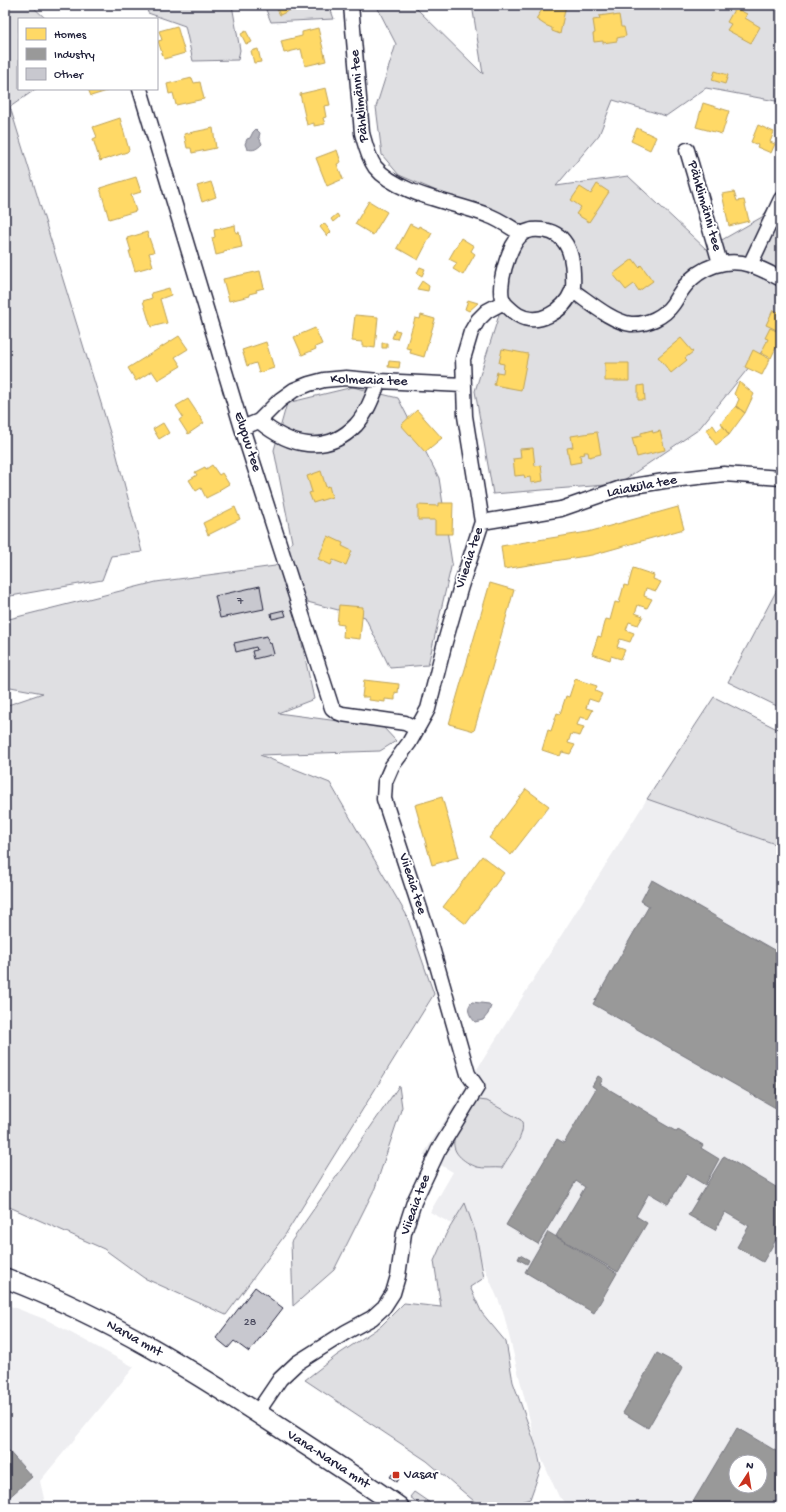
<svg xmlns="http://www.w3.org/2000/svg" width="786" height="1512" font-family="'Gochi Hand',sans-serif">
  <rect width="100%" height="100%" fill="#fff"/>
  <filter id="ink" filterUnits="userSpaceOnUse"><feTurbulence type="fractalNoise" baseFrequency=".025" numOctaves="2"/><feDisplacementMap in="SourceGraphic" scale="8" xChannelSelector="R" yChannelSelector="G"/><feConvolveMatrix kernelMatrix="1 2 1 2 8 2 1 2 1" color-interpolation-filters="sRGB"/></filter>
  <g filter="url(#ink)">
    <path fill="#eeeef1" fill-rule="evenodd" d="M647 799 781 846V1507H572L559 1497 537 1449 503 1311 470 1234 430 1212 453 1172 423 1155ZM736 1462H760V1486H736Z
      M5 1304 47 1320 134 1367 40 1481 46 1507H5Z"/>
    <path fill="#dfdfe2" stroke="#80808e" d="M5 5H31L46 19H19V89H36L10 107 116 452 142 552 111 556 102 580 5 597Z
      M146 5H232L240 50 238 60 193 61 185 26 148 13Z
      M264 5H329L334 19 271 22Z
      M376 5H413L483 74 472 5H781V102L706 88 666 116 613 100 599 135 556 186 628 176 706 249 762 217 781 192V328L698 430 618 484 493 494 475 391 498 318 521 227 399 175 382 155 376 107 396 44Z
      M353 387 398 398 439 478 452 563 428 665 390 668 365 617 292 598 314 699 278 713 383 727 396 741 380 751 260 755 330 783 406 914 434 994 285 1235 226 1315 144 1278 104 1249 5 1205V706L43 693 5 686V620L156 582 275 566 292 542 274 450 287 403Z
      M781 582V708L728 682Z
      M714 697 781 731V846L647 799Z
      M399 1086 402 1107 375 1188 334 1270 293 1306 291 1242Z
      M479 1100 487 1101 521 1120C528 1133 509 1155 502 1168 494 1167 484 1169 477 1167 466 1163 452 1154 454 1141 455 1133 471 1111 475 1103Z
      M465 1203 476 1234 484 1278 470 1287 482 1313 506 1342 513 1382 537 1449 541 1468 530 1499 517 1503 513 1507H481L427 1461 305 1380 336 1356 381 1326 404 1303 441 1307 434 1261 446 1234Z
      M414 1492 436 1507H423L410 1497Z"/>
    <path fill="#b4b4bc" stroke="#7a7a88" d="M256 129 260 133 259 137 262 144C257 149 254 151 247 149L245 144 247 139 250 138 253 132Z
      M472 1002 489 1004 491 1006 488 1014 483 1020 475 1022C470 1016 465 1009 472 1002Z"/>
    <path fill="#ffd966" stroke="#bda259" d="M275 5H300L280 15Z
      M545 5H566L560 34 552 31V28L545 25 536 19Z
      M735 8 747 14 745 18 760 27 751 43 727 30 731 24 727 22Z
      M613 14V16L619 15 621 27H624L626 36 617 38V41L603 43V41L594 42 593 34 595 33 593 20 600 19 599 16Z
      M177 26 185 53 164 59 158 41 162 40 159 31Z
      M318 28 326 61 305 66 301 49 284 53 281 41 302 36V32Z
      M246 31 252 42 246 44 241 34Z
      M258 49 261 62 254 63 251 51Z
      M715 71 728 75 725 84 712 80Z
      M192 78 194 83 200 82 204 99 176 105 173 93 169 94 167 84Z
      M326 88 330 105 324 106 326 117 323 118 325 124 314 126V123L307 125 300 94Z
      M88 89H106L107 91 91 96Z
      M703 103 729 111 722 134 696 127Z
      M120 118 129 150 127 152 100 161 93 139 97 137 93 127Z
      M758 125 774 132 770 142 775 144 771 153 757 147 758 145 751 142Z
      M213 128 216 148 192 153 191 148H187L184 134Z
      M637 128 656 137 650 150 631 141Z
      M337 150 341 162 337 164 343 179 327 186 316 158Z
      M136 177 141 192 131 195 136 211 109 219 100 188Z
      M211 182 216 197 202 202 197 186Z
      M597 184 609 192 589 222 576 214 581 207 571 200 580 187 591 194Z
      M734 192 737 201 744 200 749 221 729 226 722 194Z
      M369 201 387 212 373 235 355 224Z
      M337 214 339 217 333 222 331 219Z
      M324 223 331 232 327 236 320 227Z
      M410 224 418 228 419 226 432 233 418 260 397 248Z
      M235 225 236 233 239 232 242 247 224 251V253L216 255 212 238 215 237 214 230Z
      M147 232 154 252 149 253 153 266 135 271 129 251H131L127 238Z
      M461 238 474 246 471 251 475 254 463 275 453 269 457 263 449 259Z
      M633 259 639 267 641 265 653 281 639 291 634 284 626 290 613 274Z
      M420 267 425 269 422 276 417 273Z
      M260 271 264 288 256 290 257 292 249 294 250 296 229 301 223 279Z
      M422 281 429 286 428 291 417 289Z
      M169 288 171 295 160 299 167 323 151 327 143 301 152 298 151 293Z
      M468 300 478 303 469 311 465 309Z
      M773 310 781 313V332L766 325Z
      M355 315 378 317 375 348 362 346V342L352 341Z
      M421 315 435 319 424 357 410 353 411 349 406 348 415 318 420 319Z
      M315 328 322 344 315 347 316 349 302 355 294 337Z
      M770 328 781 333V337L771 358 761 353 768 339 765 338Z
      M395 330 400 331 397 339 392 338Z
      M179 336 188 349 175 357 181 366 158 380 152 371 136 381 128 368Z
      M681 338 693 352 685 358 687 360 671 373 658 357Z
      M266 342 274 368 259 373 256 363 247 366 242 350Z
      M382 343H387V348H382Z
      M502 349 528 354 521 390 494 385 497 372 503 373 504 364 499 363Z
      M753 350 770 359 762 375 745 367Z
      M389 361 400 362 399 368 388 367Z
      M605 363H629V381H605Z
      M739 382 754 394 745 413 736 406 739 399 734 394Z
      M644 385 645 400H638V386Z
      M188 399 204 423 188 434 179 420 183 417 176 406Z
      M736 406 745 413 729 435 721 423Z
      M417 410 442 438 425 452 401 425Z
      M163 423 169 433 159 439 153 429Z
      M713 425 717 431 723 426 729 435 716 445 706 430Z
      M652 430 653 433 660 431 665 450 637 457 632 438 641 436V433Z
      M597 432 601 454 589 457 588 452H584L585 454 580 455 581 462 570 464 567 448 573 447 571 436Z
      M533 448 535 466 541 465 543 481 531 483 530 477 525 478 524 475 515 476 513 459 521 458 520 449Z
      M212 465 219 475 222 473 229 484 219 490 220 491 206 498 201 488 196 491 189 480 197 475 195 472 205 467 206 469Z
      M321 471 326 487 329 486 332 497 313 503 309 493 312 492 307 476Z
      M438 503H453L452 534H435V520H418V505L438 506Z
      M235 507 240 519 208 535 203 523Z
      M678 507 684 529 592 555 504 569 501 546 588 532Z
      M328 536 343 543 342 546 352 551 346 565 333 560 331 565 318 559Z
      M633 568 654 575 653 579 661 582 656 591 646 588 644 596 652 599 647 608 638 605 635 613 643 616 638 625 629 622 626 630 634 633 630 642 620 639 617 647 625 650 621 659 611 656 610 660 592 654 598 636 601 637 606 619 610 620 615 602 619 603 624 585 628 586Z
      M490 583 514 590 474 731 449 724Z
      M339 605 363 607 360 639 343 637 344 625 337 624Z
      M575 679 597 686 595 691 602 694 598 702 589 699 586 708 593 710 588 719 580 717 577 725 584 727 580 736 571 734 568 743 575 745 570 754 562 752 560 756 542 750 548 730 551 731 557 713 560 714 566 696 569 697Z
      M364 680 399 684 398 693 395 692V700L385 699V702L369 700V697H362Z
      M526 789 549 806 511 855 489 838Z
      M442 797 459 857 432 865 415 805Z
      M482 856 504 873 466 924 443 907Z"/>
    <path fill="#999" stroke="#75757d" fill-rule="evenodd" d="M652 880 781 954V1111L593 1004 649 906 641 901Z
      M598 1076 603 1079 600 1084 659 1119 658 1121 677 1132 678 1130 703 1145 701 1148 719 1159 705 1185 687 1174 668 1204 649 1193 636 1216 647 1223 618 1272 556 1236 585 1187 576 1181 538 1244 506 1225 557 1139 564 1143 596 1089 592 1086Z
      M724 1156 781 1190V1231L763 1262 737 1247 749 1226 725 1212 715 1230 688 1215Z
      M548 1232 617 1273 594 1313 525 1272Z
      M520 1255 529 1260 527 1264 518 1259Z
      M657 1353 683 1367 648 1428 623 1413Z
      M737 1428 781 1454V1507H690ZM736 1462H760V1486H736Z
      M5 1447 32 1477 5 1501Z"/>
    <path fill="#c8c8cf" stroke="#22223b" d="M260 586 264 609 220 618 215 596Z
      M284 610 286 616 272 619 271 613Z
      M267 636 269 644 271 643 274 654 254 659 252 651 257 650 256 647 236 652 234 643Z
      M255 1287 283 1308 249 1352 234 1341 228 1348 216 1338Z
      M392 1474 399 1479 397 1482 390 1477Z"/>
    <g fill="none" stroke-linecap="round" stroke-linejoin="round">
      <g stroke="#22223b" stroke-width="17">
        <path id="minor" d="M351 5 362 133C365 144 368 157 375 167 398 195 454 202 487 215 499 219 510 227 521 234
          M140 89 242 428 332 708 337 712 342 714 405 723 417 729
          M687 150 720 263
          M532 230C562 228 572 246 573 273 573 279 574 287 572 291 564 311 538 327 518 315 513 312 508 307 504 303 495 289 509 245 521 235 523 232 529 231 532 230Z
          M750 265 781 199
          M573 291C588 301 612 322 631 324 647 325 664 317 673 304 677 298 680 292 685 286 700 267 727 257 750 265 761 268 771 274 781 279
          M259 421C289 446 326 456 356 425 367 413 373 396 379 381
          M242 428 259 421 280 400 294 390 309 384 324 380 346 378 379 381 463 385
          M482 522 561 509 621 488 664 481 724 474 781 478
          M257 1413 280 1379 297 1363 346 1332 372 1318 384 1307 393 1293 398 1276 404 1233 414 1202 438 1151 477 1087 468 1074 427 930 384 799 385 782 392 766 409 743 428 709 445 642 461 586 482 522 465 416 463 359 471 332 478 320 487 311 504 302"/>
      </g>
      <g stroke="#22223b" stroke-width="22">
        <path id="secondary" d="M5 1278C107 1316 200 1375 291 1435 327 1459 364 1482 399 1507"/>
      </g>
      <use href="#minor" stroke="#fff" stroke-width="14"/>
      <use href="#secondary" stroke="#fff" stroke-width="19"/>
    </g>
  </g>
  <rect fill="#c8321e" stroke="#fff" stroke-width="1.5" x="392" y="1471" width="8" height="8" rx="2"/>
  <g text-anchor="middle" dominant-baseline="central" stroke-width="4" stroke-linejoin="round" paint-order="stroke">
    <g font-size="12" fill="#4c4c60">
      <text x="240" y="602">7</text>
      <text x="250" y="1323">28</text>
    </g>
    <g font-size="14" fill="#22223b" stroke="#fff">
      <text transform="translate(360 96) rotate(-96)">Pähklimänni tee</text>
      <text transform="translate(704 206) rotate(74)">Pähklimänni tee</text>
      <text transform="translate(369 381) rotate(2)">Kolmeaia tee</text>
      <text transform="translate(247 442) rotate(72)">Elupuu tee</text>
      <text transform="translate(642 487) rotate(-11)">Laiaküla tee</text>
      <text transform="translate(470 558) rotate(-72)">Viieaia tee</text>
      <text transform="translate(412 884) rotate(72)">Viieaia tee</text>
      <text transform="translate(416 1205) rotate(-70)">Viieaia tee</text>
      <text transform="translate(134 1339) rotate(29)">Narva mnt</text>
      <text transform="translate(328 1460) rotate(33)">Vana-Narva mnt</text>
    </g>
    <g font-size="14" fill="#22223b" stroke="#fff" text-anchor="start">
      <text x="404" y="1475">Vasar</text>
    </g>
  </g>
  <rect width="786" height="1512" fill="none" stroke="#fff" stroke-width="20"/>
  <rect x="10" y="10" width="766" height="1492" fill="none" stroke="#22223b" stroke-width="1.5" filter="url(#ink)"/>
  <rect x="18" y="18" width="140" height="72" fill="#ffffff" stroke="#a7a7b1"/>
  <rect x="26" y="28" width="20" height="12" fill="#ffd966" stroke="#a7a7b1"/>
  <text x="54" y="38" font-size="12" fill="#22223b">Homes</text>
  <rect x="26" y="48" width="20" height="12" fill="#999999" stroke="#a7a7b1"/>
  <text x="54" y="58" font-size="12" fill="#22223b">Industry</text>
  <rect x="26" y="68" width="20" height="12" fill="#c8c8cf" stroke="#a7a7b1"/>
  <text x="54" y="78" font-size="12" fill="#22223b">Other</text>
  <g transform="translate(748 1474) rotate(12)"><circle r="19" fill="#ffffff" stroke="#a7a7b1"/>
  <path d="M0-3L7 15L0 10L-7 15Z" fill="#c8321e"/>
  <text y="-6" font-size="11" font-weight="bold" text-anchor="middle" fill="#22223b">N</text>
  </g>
</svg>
